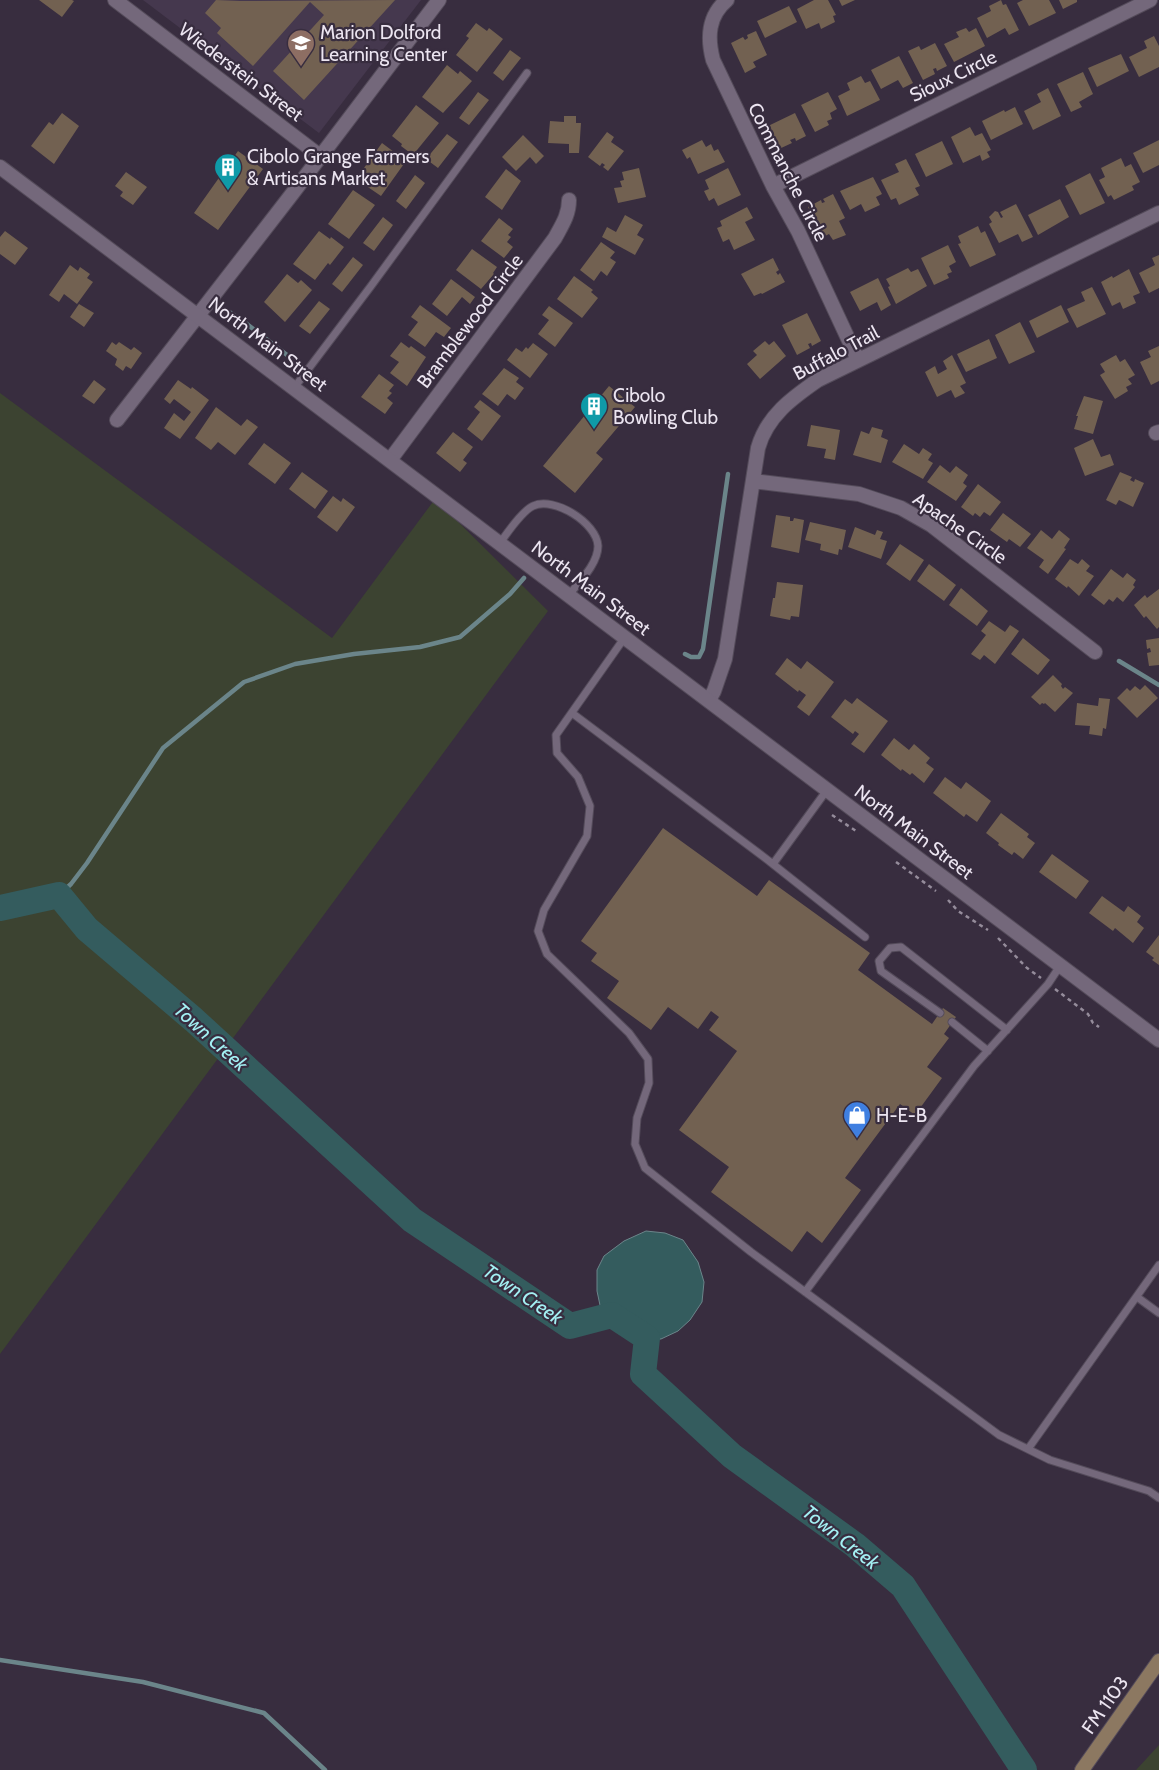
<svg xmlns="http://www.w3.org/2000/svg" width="1159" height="1770" font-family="Cabin,sans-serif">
  <rect width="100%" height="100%" fill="#382d3f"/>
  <path fill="#45384e" d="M143 0H421L319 133Z"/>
  <path fill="#3c4331" d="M0 393 332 638 435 499 548 611 0 1354Z
    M1159 1745V1770H1136Z"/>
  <path fill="#345c5e" stroke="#6b858a" d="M646 1231 665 1233 683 1240 698 1262 704 1282 702 1302 690 1320 678 1331 661 1339H636L615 1328 601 1310 597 1291V1270L604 1256 624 1241Z"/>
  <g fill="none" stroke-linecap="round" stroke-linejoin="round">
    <path stroke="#6b858a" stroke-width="4.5" d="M228 311 243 321 300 365
      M685 654 691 657H699L703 649 728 474
      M1119 661 1159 685
      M59 895 71 884 87 863 163 748 244 682 295 664 354 654 420 647 460 637 510 594 524 578
      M0 1660 143 1682 264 1713 325 1770"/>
    <path stroke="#345c5e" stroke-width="26" d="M0 908 59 895 87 929 194 1020 412 1220 570 1326 612 1315 647 1338 643 1374 732 1456 855 1545 903 1586 1024 1770"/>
  </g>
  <path fill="#726151" d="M39 0H72L74 1 62 17Z
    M216 0 240 1 395 0 304 100 273 71 324 15 310 2 253 66 217 33 221 28 205 13Z
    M814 0H828L836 15 833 16 835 22 821 29 819 23 806 29 797 9Z
    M839 0H855L842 6Z
    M1001 0 1003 5 1006 4 1019 30 1009 35 1005 28 987 38 977 18 991 11 989 6Z
    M1023 0H1049L1056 13 1029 26 1017 3Z
    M1059 0H1077V2L1063 9Z
    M789 6 797 22 765 38 757 21Z
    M476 23 487 31 489 28 503 39 477 72 456 55 469 38 466 36Z
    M966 28 969 32 976 28 985 46 954 62 944 44 959 37 956 32Z
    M756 31 767 55 753 62 756 67 745 73 731 43 743 37 745 40 748 38 747 35Z
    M1154 36 1159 46V67L1139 77 1129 57 1147 48 1144 41Z
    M935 43 947 66 937 71 936 68 933 69 935 74 923 80 908 51 919 46 921 50Z
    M510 50 521 58 503 81 493 73Z
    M1121 54 1129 71 1097 87 1088 68Z
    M899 56 913 83 903 88 898 80 881 89 871 70Z
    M447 65 458 74 460 71 472 81 443 113 422 97Z
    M1083 72 1093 94 1079 102 1082 107 1071 112 1057 84Z
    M861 76 865 83 870 81 880 100 847 116 838 96 850 90 847 83Z
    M1048 88 1061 116 1033 130 1024 111 1041 102 1037 94Z
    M478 92 489 100 469 125 459 118Z
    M828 92 837 109 830 113 832 119 827 121 829 125 815 132 801 105Z
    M416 105 439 123 413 155 401 146 402 144 392 136Z
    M1015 107 1023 124 991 140 982 121 1004 110 1005 112Z
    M62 113 79 126 54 164 31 146 49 122 53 125Z
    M795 113 806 136 796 141 795 138 790 140 792 143 779 149 768 126Z
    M564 116H576V123H581L579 153H569V144L548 143 550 121 564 122Z
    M970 127 975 136 982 133 991 150 987 152 990 157 982 161 980 155 963 163 951 137Z
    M607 132 614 137 611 142 624 151 608 171 603 167 605 165 602 163 600 166 588 157Z
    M447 134 458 142 438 168 426 159Z
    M523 135 544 156 536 164 530 157 516 171 502 157Z
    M702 140 706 147 711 144 714 151 718 149 725 162 698 174 690 157 687 159 682 150Z
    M1159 140V165L1143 173 1133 153Z
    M942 141 953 164 926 177 915 154Z
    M382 143 406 161 381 196 356 179Z
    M238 151 263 169 218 230 194 213Z
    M1121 158 1125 167 1131 164 1140 182 1132 186 1134 190 1114 200 1111 195 1108 197 1099 180 1105 177 1101 168Z
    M906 159 920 186 915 188 919 195 899 205 896 198 891 200 881 180 899 172 895 164Z
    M639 168 646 197 618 203 614 188 622 187 620 181 624 180 622 172Z
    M728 168 741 195 718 206 714 198 709 201 704 191 709 189 705 180Z
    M506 169 521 181 502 210 485 197Z
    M126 172 147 187 133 205 120 196 123 192 115 186Z
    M1090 173 1105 203 1080 215 1065 186Z
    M415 175 425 183 406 209 396 201Z
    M873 177 882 194 876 197 880 205 865 212 861 204 850 210 840 191Z
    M353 190 375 205 349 239 328 224Z
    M833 194 845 218 839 221 846 235 833 240 829 234 823 237 808 207 821 200 822 203 825 202 823 199Z
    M1060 199 1069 217 1038 235 1028 215Z
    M1016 204 1033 237 1022 242 1018 234 999 243 989 224 992 222 989 217 995 211 998 212 1001 218 1003 217 1000 212Z
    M747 207 753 218 745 222 755 240 734 250 729 239 723 242 717 228 722 226 720 221Z
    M625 215 643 225 637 235 644 239 635 255 602 237 607 227 616 232Z
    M383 217 393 225 374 251 363 243Z
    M499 218 513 229 508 235 511 237 507 242 513 247 504 258 481 241Z
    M978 226 981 233 985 231 996 255 970 267 958 244 961 243 958 236Z
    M5 231 28 248 15 265 0 254V237Z
    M319 231 330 239 331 237 344 247 330 265 328 263 315 280 293 264Z
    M601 242 615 252 610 258 616 262 607 276 601 271 594 281 580 270Z
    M948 245 956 262 949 266 952 272 947 274 949 278 934 285 921 258Z
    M472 249 497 267 493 273 494 274 481 289 456 270Z
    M1159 255V288L1149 293 1139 273 1155 265 1152 258Z
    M353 257 363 265 342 292 332 284Z
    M773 258 779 270 776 272 778 275 780 273 785 282 762 294 761 293 754 296 741 274Z
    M70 265 78 271 80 267 90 274 87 278 93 282 77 304 64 294 59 302 49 295Z
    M908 268 911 272 918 269 927 286 896 304 888 287 890 286 886 279Z
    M1129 269 1140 293 1133 296 1136 303 1123 309 1120 302 1112 306 1101 282 1112 276 1113 278Z
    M287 274 298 283 301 280 312 290 285 322 264 302Z
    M574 276 593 290 591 292 598 298 582 318 557 299Z
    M878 278 891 305 881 311 877 302 860 311 850 292Z
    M451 279 475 297 470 304 462 297 447 316 432 304Z
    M1092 287 1106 314 1077 328 1067 309 1085 301 1081 292Z
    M319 301 330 309 310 334 299 326Z
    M79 304 94 313 84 327 70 317Z
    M420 305 451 328 444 337 436 332 425 347 408 335 418 322 411 317Z
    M1061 305 1069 322 1037 338 1029 321Z
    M549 306 573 323 555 347 538 334 549 320 542 315Z
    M807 313 821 341 812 346 811 343 808 344 810 348 797 355 782 325Z
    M1020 322 1035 352 1009 364 995 335Z
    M989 339 997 358 966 372 957 354Z
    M765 341 769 345 774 341 786 356 760 379 747 364 757 355 753 351Z
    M112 342 116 345 119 342 131 350 134 347 142 353 131 369 126 366 123 371 115 365 117 359 106 351Z
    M401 342 409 348 411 346 426 357 407 386 390 373 399 362 390 356Z
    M533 343 548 354 530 378 507 360 516 348 522 352 526 347 528 349Z
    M1159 346V381L1151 385 1140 362 1151 357 1148 351Z
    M952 355 966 383 960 386 965 393 955 398 951 390 937 397 925 372 935 366 938 374 947 369 943 361Z
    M1116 355 1120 362 1125 359 1135 375 1128 379 1132 384 1126 387 1128 391 1115 399 1100 375 1105 372 1100 364Z
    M504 368 519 378 516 382 524 388 515 400 507 394 498 406 482 394Z
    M379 374 394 385 389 391 392 393 387 398 393 403 385 414 361 397Z
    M94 380 106 389 94 404 82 396Z
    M178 380 191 389 192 387 209 400 180 439 164 428 174 413 184 421 191 412 174 399 170 404 164 399Z
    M609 386 635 407 596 453 603 459 575 493 543 466Z
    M1084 396 1103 401 1093 434 1074 429 1078 416H1076Z
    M480 400 501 416 482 441 467 429 480 412 474 407Z
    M216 407 241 426 247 419 258 427 235 455 218 442 211 450 195 438Z
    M811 425 840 430 835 460 824 458 826 449 807 446Z
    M872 427 883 430 881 437 888 440 881 463 853 455 861 431 869 434Z
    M453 432 473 447 463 460 467 463 460 472 436 453Z
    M1093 439 1101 457 1110 454 1114 465 1085 476 1074 448Z
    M264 443 291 463 275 484 248 464Z
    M904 444 919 454 923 448 932 454 928 460 933 463 923 479 892 462Z
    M940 465 950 473 956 466 968 475 963 483 967 486 956 501 927 482Z
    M302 472 328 491 315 509 289 489Z
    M1120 472 1132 477 1130 480 1134 482 1135 479 1144 483 1133 507 1119 500 1116 505 1106 500Z
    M978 484 1001 502 990 516 984 512 980 517 975 513 973 516 961 507Z
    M333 496 341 502 343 498 355 507 337 532 317 517Z
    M1003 513 1031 534 1020 547 1009 539 1007 542 990 530Z
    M776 515 790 517V521H793L794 518 804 520 799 553 771 547Z
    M810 522 846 530 842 550 839 549 838 555 820 550 821 544 805 540Z
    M855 527 875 535 877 530 883 532 880 539 887 541 881 559 848 547Z
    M1041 530 1052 539 1059 530 1070 539 1064 548 1066 549 1048 574 1039 567 1044 560 1027 548Z
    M900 544 924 560 910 581 886 564Z
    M1070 559 1078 564 1082 559 1090 566 1086 571 1094 576 1079 596 1068 586 1067 588 1055 579Z
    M929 564 956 585 944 601 917 581Z
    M1111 569 1123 578 1127 573 1136 580 1133 585 1135 587 1123 602 1117 597 1113 602 1109 599 1104 605 1091 595Z
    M777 582 803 585 799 617 791 616 790 620 770 616 773 598H775Z
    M961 588 988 611 977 626 949 605Z
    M1159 589V627L1157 629 1146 616 1144 618 1134 605 1145 595 1147 598Z
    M989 621 1005 632 1010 625 1019 631 995 664 984 655 980 660 971 654 986 635 981 631Z
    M1023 638 1050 660 1038 675 1011 654Z
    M1159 638V665L1149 666 1147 653 1151 652 1150 648 1147 649 1146 640Z
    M787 658 801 669 807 661 834 682 809 716 797 707 806 695 799 690 798 692 775 674Z
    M1053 675 1062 684 1061 686 1063 689 1065 687 1073 693 1055 712 1045 703 1044 704 1042 703 1040 705 1031 697Z
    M1145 685 1158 698 1137 718 1117 698 1127 688 1130 691 1135 686 1140 690Z
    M857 698 888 721 864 753 851 744 859 734 855 731 853 734 831 717 845 699 852 704Z
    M1099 698 1110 699 1106 729 1103 728 1102 736 1089 734 1090 726 1075 725 1077 703 1098 706Z
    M894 738 909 750 914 744 930 758 926 763 934 769 924 783 912 773 910 775 902 769 901 771 881 755Z
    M945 777 961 789 966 782 991 801 977 822 966 814 964 817 933 793Z
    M1001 813 1029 834 1027 837 1035 843 1023 859 1014 852 1012 855 998 845 999 843 986 833Z
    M663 828 757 896 769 880 870 953 858 970 932 1024 943 1008 956 1017 944 1034 949 1038 927 1067 942 1078 915 1115 900 1104 845 1178 861 1190 822 1243 807 1231 792 1252 711 1192 729 1167 679 1130 737 1051 709 1030 719 1017 711 1011 698 1029 668 1007 651 1030 607 998 619 981 591 961 597 953 581 941Z
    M1052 854 1089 881 1076 899 1039 872Z
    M1102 896 1124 912 1128 906 1141 916 1137 922 1144 928 1133 943 1115 928 1113 931 1089 913Z
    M1159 935V965L1152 960 1154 958 1146 952Z"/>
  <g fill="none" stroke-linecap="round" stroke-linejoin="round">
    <g stroke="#544b5a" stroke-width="9">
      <path id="service" d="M294 388 371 286 527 73
        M500 543C507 533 522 511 533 506 554 496 597 523 598 546 598 564 579 582 569 595
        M625 637 556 735 557 753 578 777 590 806 587 836 544 910 538 931 547 954 629 1033 648 1059 649 1083 637 1118 635 1144 645 1168 751 1252 999 1435 1050 1460 1149 1491 1159 1498
        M572 713 769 861 865 937
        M773 864 827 790
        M940 1013 881 971 879 961 890 948 901 947 1007 1030
        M952 1022 988 1051
        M805 1292 974 1066 1048 984 1060 966
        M1137 1297 1159 1313
        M1028 1449 1159 1265"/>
    </g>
    <g stroke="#544b5a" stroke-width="16">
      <path id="minor" d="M115 0 320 156
        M727 0C708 16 707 37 713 60L773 186 798 231 858 360
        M773 186 1150 0
        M117 420 292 194 439 0
        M1156 433 1159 432
        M390 460 555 238C562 225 569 215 569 200
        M753 481 859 494 901 508 931 525 1095 652
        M709 700 714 691 725 659 758 448C767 416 792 398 818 380L1159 213"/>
    </g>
    <g stroke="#544b5a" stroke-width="16">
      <path id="tertiary" d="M0 167 1159 1040"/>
    </g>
    <g stroke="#544b5a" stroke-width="16">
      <path id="secondary" d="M1082 1770 1159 1661"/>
    </g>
    <path stroke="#958c9b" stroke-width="2.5" stroke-dasharray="4 4" stroke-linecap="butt" d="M832 815 856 831
      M896 862 936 891
      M948 900 958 911 988 930
      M998 938 1027 968 1041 978
      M1055 989 1088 1014 1093 1023 1099 1027"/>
    <use href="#service" stroke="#74687b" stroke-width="7"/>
    <use href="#minor" stroke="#74687b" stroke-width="14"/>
    <use href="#tertiary" stroke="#74687b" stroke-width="14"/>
    <use href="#secondary" stroke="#8c7861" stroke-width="14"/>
  </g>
  <defs>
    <g id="school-pin" transform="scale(1.4375)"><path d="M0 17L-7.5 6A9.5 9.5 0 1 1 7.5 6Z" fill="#8d6e63" stroke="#382d3f"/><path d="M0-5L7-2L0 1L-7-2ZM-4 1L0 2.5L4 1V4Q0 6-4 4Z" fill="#fff"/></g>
    <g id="building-pin" transform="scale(1.4375)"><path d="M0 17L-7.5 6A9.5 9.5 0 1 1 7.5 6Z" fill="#0f9aa8" stroke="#382d3f"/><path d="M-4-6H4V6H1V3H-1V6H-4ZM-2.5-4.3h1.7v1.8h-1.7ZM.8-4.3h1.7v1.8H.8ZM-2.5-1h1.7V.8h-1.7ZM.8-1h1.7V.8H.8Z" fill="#fff"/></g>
    <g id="shop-pin" transform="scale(1.4375)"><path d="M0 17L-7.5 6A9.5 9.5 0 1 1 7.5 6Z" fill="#3f7fe0" stroke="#382d3f"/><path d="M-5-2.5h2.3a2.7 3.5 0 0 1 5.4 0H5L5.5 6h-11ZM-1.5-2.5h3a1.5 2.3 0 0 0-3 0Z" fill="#fff"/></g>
  </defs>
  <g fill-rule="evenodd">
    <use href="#school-pin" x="301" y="43"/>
    <use href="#building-pin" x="228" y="167"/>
    <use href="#building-pin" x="594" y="406"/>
    <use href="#shop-pin" x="857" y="1115"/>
  </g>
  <g text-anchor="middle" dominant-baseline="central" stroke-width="4.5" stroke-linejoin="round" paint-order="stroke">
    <g font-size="19" fill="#ece5f1" stroke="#382d3f" text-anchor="start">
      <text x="320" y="32">Marion Dolford<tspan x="320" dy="22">Learning Center</tspan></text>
      <text x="247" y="156">Cibolo Grange Farmers<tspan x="247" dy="22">&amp; Artisans Market</tspan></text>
      <text x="613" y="395">Cibolo<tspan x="613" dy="22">Bowling Club</tspan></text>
      <text x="876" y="1115">H-E-B</text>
    </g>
    <g font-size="19" fill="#ece5f1" stroke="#382d3f">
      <text transform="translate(241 72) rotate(37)">Wiederstein Street</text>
      <text transform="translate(953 76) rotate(-26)">Sioux Circle</text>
      <text transform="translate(788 172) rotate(63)">Commanche Circle</text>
      <text transform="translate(470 321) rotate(-53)">Bramblewood Circle</text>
      <text transform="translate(268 344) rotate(37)">North Main Street</text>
      <text transform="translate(836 353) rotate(-28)">Buffalo Trail</text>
      <text transform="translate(960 528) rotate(35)">Apache Circle</text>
      <text transform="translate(591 588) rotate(37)">North Main Street</text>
      <text transform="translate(914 832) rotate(37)">North Main Street</text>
      <text transform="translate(1105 1705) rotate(-55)">FM 1103</text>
    </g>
    <g font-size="20" font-style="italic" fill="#a3f0f3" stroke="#382d3f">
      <text transform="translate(211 1037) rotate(42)">Town Creek</text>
      <text transform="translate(523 1294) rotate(34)">Town Creek</text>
      <text transform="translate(841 1537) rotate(38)">Town Creek</text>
    </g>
  </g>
</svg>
